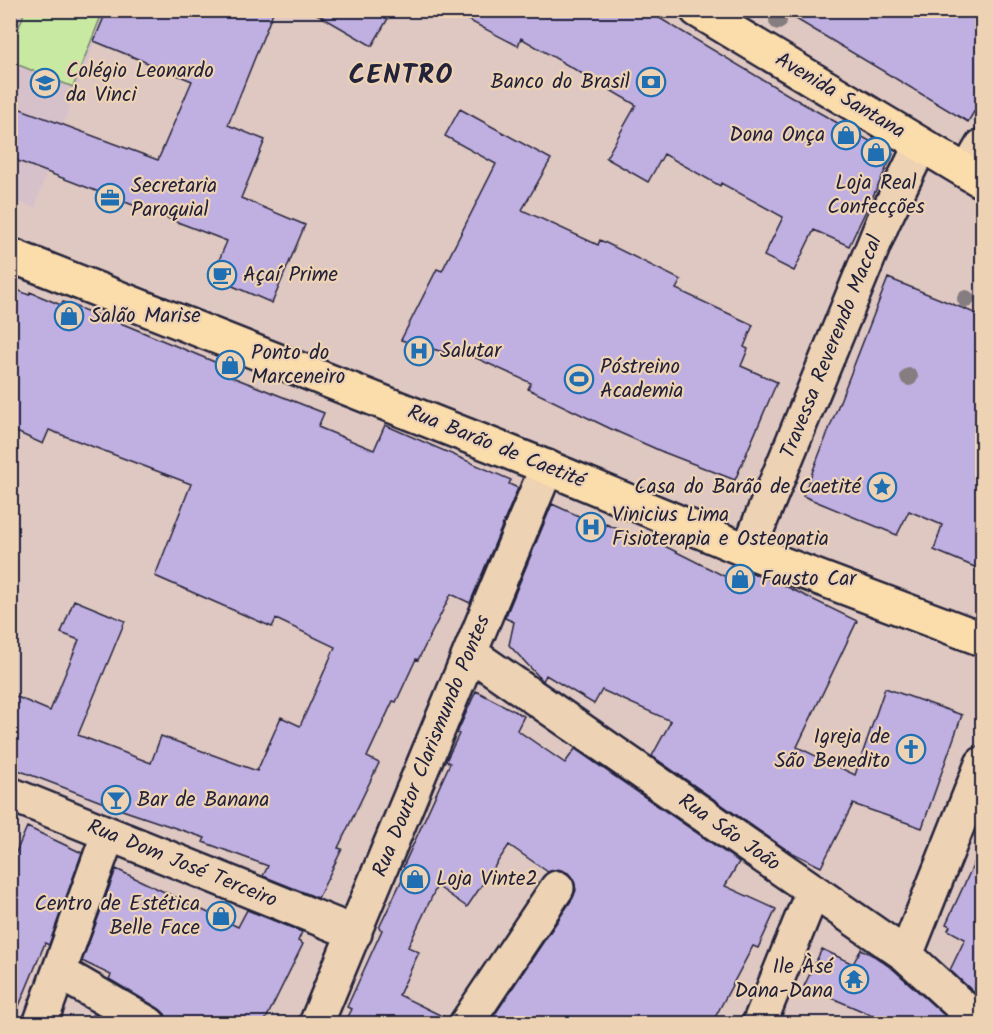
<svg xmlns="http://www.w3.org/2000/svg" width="993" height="1034" font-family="Kalam,sans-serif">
  <rect width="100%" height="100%" fill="#e0c8c2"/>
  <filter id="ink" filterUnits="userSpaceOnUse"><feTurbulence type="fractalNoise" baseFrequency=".0167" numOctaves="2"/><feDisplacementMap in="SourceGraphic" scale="12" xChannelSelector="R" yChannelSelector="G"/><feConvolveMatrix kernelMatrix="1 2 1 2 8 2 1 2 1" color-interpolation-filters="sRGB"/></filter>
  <g filter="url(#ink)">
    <path fill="#d6c1cb" d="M10 11H107L63 124 35 208 11 199Z"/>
    <path fill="#c8e9a1" stroke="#75866e" stroke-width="1.5" d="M25 11H103L73 87 11 62V48Z"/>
    <path fill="#c0b0e1" stroke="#22223b" stroke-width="1.5" d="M107 10H274L228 125 265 140 241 198 305 225 272 303 212 277 227 241 10 158V105L158 160 192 81 94 41Z
      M310 10H393L372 46Z
      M449 10H646L802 103 893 154 849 246 814 230 794 271 764 256 783 217 721 183 720 186 664 154 648 182 606 158 636 105 521 38 518 46Z
      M781 10H982V98L968 122Z
      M460 109 551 159 522 210 598 245 600 240 681 280 676 289 753 325 744 347 748 349 741 366 777 382 735 480 663 452 609 428 528 389 531 383 463 352 461 357 401 340 437 269 442 271 496 164 445 136Z
      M888 278 982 316V570L934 550 942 525 909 511 897 535 803 496Z
      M10 287 29 295 30 292 61 305 63 302 105 318 106 317 234 370 232 377 324 413 318 427 374 450 385 425 511 480 509 484 518 488 470 603 451 594 418 660 416 659 396 702 393 701 367 757 379 763 338 848 342 849 318 898 263 876 268 866 203 842 205 838 125 811 10 767V694L50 711 79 640 61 633 74 600 125 621 78 735 151 763 161 736 257 771 281 717 300 726 335 647 276 619 272 627 155 576 191 484 49 430 43 444 10 429Z
      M552 504 605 528 606 524 643 540 645 536 726 577 732 565 761 577 773 580 857 621 797 747 855 775 885 688 962 715 922 828 853 804 821 867 787 850 652 756 671 721 602 690 594 704 546 675 543 681 509 645 514 622 505 618Z
      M476 691 524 716 517 730 565 763 575 749 739 862 725 886 776 909 758 948 753 946 712 1023H489L573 898 576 890 574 880 568 873 558 869 548 872 509 845 467 907 437 886 408 947 419 952 399 995 448 1019 447 1023H345L352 1009 347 1007 382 930 379 928 407 869 403 867 450 763 446 761 459 734 457 733Z
      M27 827 82 853 49 945 45 943 12 1023H10V866Z
      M982 846V1000L950 970 965 939 948 930 950 926 946 924Z
      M116 869 238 927 247 910 302 932 298 941 303 944 264 1023H168L165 1014 158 1008 109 979 111 975 82 961Z
      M822 949 853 964 861 949 874 956 894 970 953 1023H890L804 986Z
      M93 1013 111 1023H88Z"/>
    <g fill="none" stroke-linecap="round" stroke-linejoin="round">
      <g stroke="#22223b" stroke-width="38">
        <path id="minor" d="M967 172 982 146
          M748 551 883 222 921 145
          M470 653 906 955 981 1024
          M10 794 355 933
          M906 955 982 764
          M59 972 149 1024
          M40 1024 108 835
          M316 1024 547 467
          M466 1024 557 888
          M759 1024 813 891"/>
      </g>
      <g stroke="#22223b" stroke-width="38">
        <path id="major" d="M697 10 982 181
          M10 255 534 462 748 551 982 639"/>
      </g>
      <use href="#minor" stroke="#edd2b4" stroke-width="33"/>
      <use href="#major" stroke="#fbdcab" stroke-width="33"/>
    </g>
    <g fill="#857d80">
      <circle cx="778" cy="21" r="9"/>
      <circle cx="966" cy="299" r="9"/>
      <circle cx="909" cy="377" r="9"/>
    </g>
  </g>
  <defs>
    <g id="bank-ring" transform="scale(1.5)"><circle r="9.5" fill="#edd2b4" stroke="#1f6fb2" stroke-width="1.5"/><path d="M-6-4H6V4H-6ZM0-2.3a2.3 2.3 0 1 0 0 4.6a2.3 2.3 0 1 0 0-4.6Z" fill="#1f6fb2"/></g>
    <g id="school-ring" transform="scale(1.5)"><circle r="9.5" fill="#edd2b4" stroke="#1f6fb2" stroke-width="1.5"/><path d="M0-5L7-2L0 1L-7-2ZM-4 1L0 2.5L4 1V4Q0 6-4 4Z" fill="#1f6fb2"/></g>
    <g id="shop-ring" transform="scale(1.5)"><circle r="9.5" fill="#edd2b4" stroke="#1f6fb2" stroke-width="1.5"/><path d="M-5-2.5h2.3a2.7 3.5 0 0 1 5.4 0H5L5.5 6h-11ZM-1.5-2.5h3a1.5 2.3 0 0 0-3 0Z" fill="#1f6fb2"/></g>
    <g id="office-ring" transform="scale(1.5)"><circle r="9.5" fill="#edd2b4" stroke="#1f6fb2" stroke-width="1.5"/><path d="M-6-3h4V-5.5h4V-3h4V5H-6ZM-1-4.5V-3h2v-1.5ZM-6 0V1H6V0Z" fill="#1f6fb2"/></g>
    <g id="cafe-ring" transform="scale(1.5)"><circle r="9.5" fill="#edd2b4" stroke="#1f6fb2" stroke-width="1.5"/><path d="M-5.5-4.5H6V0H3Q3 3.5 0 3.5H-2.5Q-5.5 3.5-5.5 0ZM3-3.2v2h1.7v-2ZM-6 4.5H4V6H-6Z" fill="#1f6fb2"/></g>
    <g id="hospital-ring" transform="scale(1.5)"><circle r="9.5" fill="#edd2b4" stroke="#1f6fb2" stroke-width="1.5"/><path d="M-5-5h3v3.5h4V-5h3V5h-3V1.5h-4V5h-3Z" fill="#1f6fb2"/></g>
    <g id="stadium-ring" transform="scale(1.5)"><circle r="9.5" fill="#edd2b4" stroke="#1f6fb2" stroke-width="1.5"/><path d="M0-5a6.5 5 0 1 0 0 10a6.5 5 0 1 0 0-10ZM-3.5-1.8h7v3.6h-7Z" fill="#1f6fb2"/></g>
    <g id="sight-ring" transform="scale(1.5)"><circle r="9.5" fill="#edd2b4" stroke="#1f6fb2" stroke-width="1.5"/><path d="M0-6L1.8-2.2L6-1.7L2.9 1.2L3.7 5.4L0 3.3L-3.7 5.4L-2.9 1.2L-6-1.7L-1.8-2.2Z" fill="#1f6fb2"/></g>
    <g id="church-ring" transform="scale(1.5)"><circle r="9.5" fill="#edd2b4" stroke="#1f6fb2" stroke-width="1.5"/><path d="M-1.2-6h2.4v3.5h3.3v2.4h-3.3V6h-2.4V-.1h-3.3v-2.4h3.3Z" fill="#1f6fb2"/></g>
    <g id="bar-ring" transform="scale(1.5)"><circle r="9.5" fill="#edd2b4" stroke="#1f6fb2" stroke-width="1.5"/><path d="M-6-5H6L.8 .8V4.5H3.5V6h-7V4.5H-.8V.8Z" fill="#1f6fb2"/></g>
    <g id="temple-ring" transform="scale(1.5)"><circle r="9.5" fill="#edd2b4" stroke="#1f6fb2" stroke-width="1.5"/><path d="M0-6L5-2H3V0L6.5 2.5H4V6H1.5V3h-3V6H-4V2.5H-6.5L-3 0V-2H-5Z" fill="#1f6fb2"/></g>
  </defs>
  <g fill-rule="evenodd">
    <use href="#bank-ring" x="651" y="82"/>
    <use href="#school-ring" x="45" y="83"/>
    <use href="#shop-ring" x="846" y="135"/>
    <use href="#shop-ring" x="876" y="152"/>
    <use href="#office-ring" x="110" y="198"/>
    <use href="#cafe-ring" x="222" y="275"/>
    <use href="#shop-ring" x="69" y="316"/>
    <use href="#hospital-ring" x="419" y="351"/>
    <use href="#shop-ring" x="230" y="365"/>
    <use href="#stadium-ring" x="579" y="379"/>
    <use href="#sight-ring" x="882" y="487"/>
    <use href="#hospital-ring" x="591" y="527"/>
    <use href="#shop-ring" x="740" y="579"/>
    <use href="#church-ring" x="911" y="749"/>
    <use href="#bar-ring" x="116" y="800"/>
    <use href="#shop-ring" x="415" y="879"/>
    <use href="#shop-ring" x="221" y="916"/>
    <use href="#temple-ring" x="854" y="979"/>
  </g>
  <g text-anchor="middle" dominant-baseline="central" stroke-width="4.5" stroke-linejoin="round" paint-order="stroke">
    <g font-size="21" fill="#22223b" stroke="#edd2b4" text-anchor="start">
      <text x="66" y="71">Colégio Leonardo<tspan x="66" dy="24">da Vinci</tspan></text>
      <text x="630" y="82" text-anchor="end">Banco do Brasil</text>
      <text x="825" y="135" text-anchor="end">Dona Onça</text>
      <text x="876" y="183" text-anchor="middle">Loja Real<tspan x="876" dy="24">Confecções</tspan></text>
      <text x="131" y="186">Secretaria<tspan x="131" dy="24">Paroquial</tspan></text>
      <text x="243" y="275">Açaí Prime</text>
      <text x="90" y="316">Salão Marise</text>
      <text x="440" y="351">Salutar</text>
      <text x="251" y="353">Ponto do<tspan x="251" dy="24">Marceneiro</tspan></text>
      <text x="600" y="367">Póstreino<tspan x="600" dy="24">Academia</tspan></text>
      <text x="861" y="487" text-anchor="end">Casa do Barão de Caetité</text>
      <text x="612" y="515">Vinicius Lima<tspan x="612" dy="24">Fisioterapia e Osteopatia</tspan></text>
      <text x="761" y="579">Fausto Car</text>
      <text x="890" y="737" text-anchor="end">Igreja de<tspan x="890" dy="24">São Benedito</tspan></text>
      <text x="137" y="800">Bar de Banana</text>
      <text x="436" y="879">Loja Vinte2</text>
      <text x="200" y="904" text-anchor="end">Centro de Estética<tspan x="200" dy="24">Belle Face</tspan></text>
      <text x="833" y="967" text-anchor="end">Ile Àsé<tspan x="833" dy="24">Dana-Dana</tspan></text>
    </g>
    <g font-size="21" fill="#22223b" stroke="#edd2b4">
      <text transform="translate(840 96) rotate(31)">Avenida Santana</text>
      <text transform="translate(832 347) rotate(-68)">Travessa Reverendo Maccal</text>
      <text transform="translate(496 447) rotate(22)">Rua Barão de Caetité</text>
      <text transform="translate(432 746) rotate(-68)">Rua Doutor Clarismundo Pontes</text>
      <text transform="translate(729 833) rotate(35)">Rua São João</text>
      <text transform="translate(182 864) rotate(22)">Rua Dom José Terceiro</text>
    </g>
    <g font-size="27" font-weight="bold" letter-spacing="1.5" fill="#22223b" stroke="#edd2b4">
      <text x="401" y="75">CENTRO</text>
    </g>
  </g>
  <rect width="993" height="1034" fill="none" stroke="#edd2b4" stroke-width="36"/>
  <rect x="18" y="18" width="957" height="998" fill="none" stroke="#22223b" stroke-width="2" filter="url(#ink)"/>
</svg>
